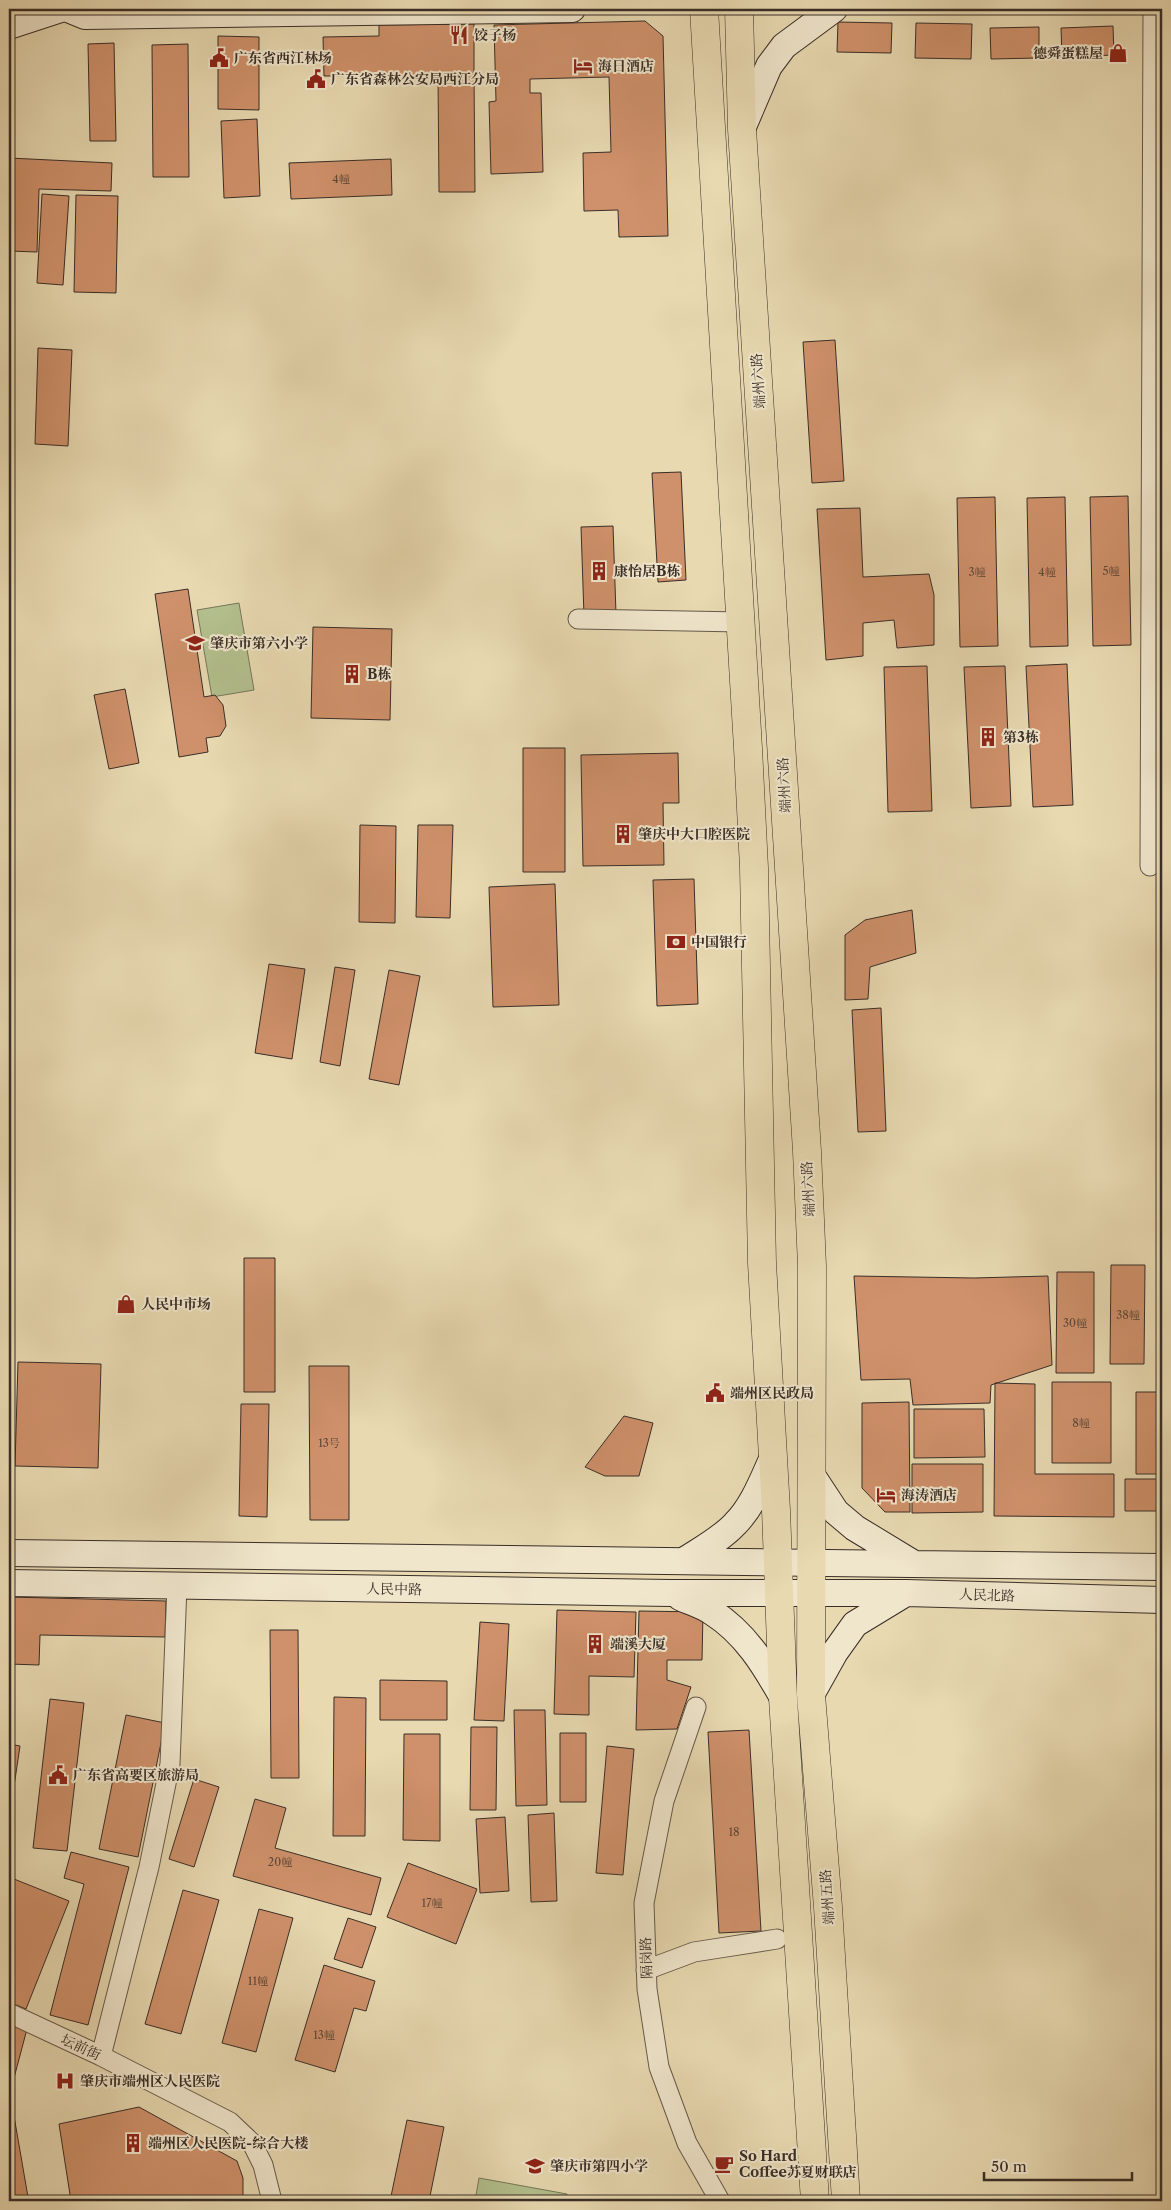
<svg xmlns="http://www.w3.org/2000/svg" width="1171" height="2210" font-family="'Libre Caslon Text','Noto Serif SC',serif">
  <rect width="100%" height="100%" fill="#e8d9b1"/>
  <filter id="stains"><feTurbulence type="fractalNoise" baseFrequency=".004" numOctaves="4"/><feColorMatrix values="0 0 0 0 .2 0 0 0 0 .09 0 0 0 0 .02 0 0 0 .5 -.17"/></filter>
  <radialGradient id="worn" r=".72"><stop offset=".6" stop-color="#630" stop-opacity="0"/><stop offset="1" stop-color="#630" stop-opacity=".3"/></radialGradient>
  <path fill="#b3c08e" stroke="#76775a" d="M239 603 254 690 212 697 197 610Z
    M479 2178 567 2194 566 2201H475Z"/>
  <path fill="#cf916b" stroke="#392e27" d="M645 21 663 36 668 236 619 237 618 210 584 211 583 153 611 152 609 77 530 79V93H541L543 172 491 174 489 102 496 101 494 25Z
    M838 22 892 23 891 53 837 52Z
    M916 23 972 24 971 59 915 58Z
    M474 24V75L324 76 323 37 379 36V25Z
    M1113 26 1114 55 1062 57 1061 28Z
    M1039 27V58L991 59 990 28Z
    M218 36 259 37V110L218 109Z
    M114 43 116 141H90L88 44Z
    M188 44 189 177H153L152 45Z
    M438 75H474L475 192H439Z
    M257 119 260 196 224 198 221 121Z
    M9 158 112 163 111 191 39 189 37 252 9 251Z
    M391 159 392 195 291 199 289 163Z
    M42 194 69 196 63 285 37 283Z
    M76 195 118 196 116 293 74 292Z
    M9 277H11L9 316Z
    M835 340 844 481 812 483 803 342Z
    M38 348 72 350 68 446 35 444Z
    M681 472 686 580 658 582 652 473Z
    M1128 496 1131 645 1093 646 1090 497Z
    M995 497 998 646 960 647 957 498Z
    M1065 497 1068 646 1030 647 1027 498Z
    M860 508 863 577 929 574 934 595V645L897 648 894 620 863 623V656L826 660 817 509Z
    M613 526 616 614 584 616 581 527Z
    M1157 572H1162V694H1158Z
    M188 589 204 697 215 695 223 705 226 726 220 736 206 738 208 752 179 757 155 594Z
    M313 627 392 629 390 720 311 718Z
    M1067 664 1073 805 1033 807 1026 666Z
    M927 666 932 811 888 812 884 667Z
    M1005 666 1011 806 971 808 964 667Z
    M125 689 139 763 109 769 94 695Z
    M1159 703H1162V815Z
    M523 748H565V872H523Z
    M678 753 679 803H663L664 865 583 866 581 755Z
    M360 825 396 826 395 923 359 922Z
    M418 825H453L450 918 416 917Z
    M694 879 698 1004 657 1006 653 880Z
    M555 884 559 1005 493 1007 489 887Z
    M912 910 916 953 870 967 868 999 845 1000V935L865 920Z
    M269 964 305 969 292 1059 255 1053Z
    M335 967 355 970 340 1066 320 1062Z
    M389 970 420 976 399 1085 369 1079Z
    M881 1008 886 1131 858 1132 852 1010Z
    M1160 1248H1162V1372H1160Z
    M244 1258H275V1392H244Z
    M1111 1265H1145L1144 1364H1110Z
    M1057 1272H1094V1373H1056Z
    M854 1276 974 1278 1048 1276 1052 1365 991 1385 990 1403 913 1405 910 1379 861 1380Z
    M18 1362 101 1364 98 1468 15 1466Z
    M309 1366H349V1520H310Z
    M1052 1382H1111V1463H1052Z
    M995 1383 1035 1384V1474H1114V1517L994 1516Z
    M1136 1392H1162V1474H1136Z
    M909 1402 910 1512H885L862 1488V1403Z
    M241 1404H269L267 1517 239 1516Z
    M914 1409H984L985 1457 914 1458Z
    M624 1416 653 1423 639 1476H605L585 1467Z
    M912 1464H983V1512L912 1513Z
    M1125 1479H1162V1511H1125Z
    M9 1597 166 1601 165 1637 40 1635 39 1665 9 1664Z
    M557 1610 636 1612 634 1677 589 1676V1715L554 1714Z
    M639 1611 703 1612 702 1660H667V1680L691 1687 677 1729 636 1730Z
    M480 1622 509 1624 504 1721 474 1720Z
    M270 1630H298L299 1778H271Z
    M380 1680 447 1681V1720H380Z
    M334 1697 366 1698 365 1836H333Z
    M50 1699 84 1703 67 1851 33 1848Z
    M514 1710H545L547 1805 516 1806Z
    M126 1715 165 1723 138 1857 99 1849Z
    M471 1727H497L496 1810H470Z
    M749 1730 761 1931 719 1933 708 1732Z
    M560 1733H586V1802H560Z
    M404 1734H440V1841L403 1840Z
    M9 1744 20 1746 9 1820Z
    M607 1746 634 1749 623 1875 596 1873Z
    M194 1779 219 1787 194 1867 169 1859Z
    M255 1799 286 1808 275 1848 381 1878 371 1915 233 1876Z
    M554 1813 557 1901 531 1902 528 1815Z
    M505 1817 509 1891 480 1893 476 1819Z
    M71 1852 129 1867 88 2025 50 2015 84 1884 64 1878Z
    M408 1863 477 1889 456 1944 387 1917Z
    M9 1877 69 1901 26 2009 9 2002Z
    M183 1890 219 1900 181 2034 145 2024Z
    M259 1909 293 1918 256 2052 222 2043Z
    M348 1918 376 1927 362 1968 334 1959Z
    M324 1965 375 1981 366 2011 354 2008 335 2072 295 2060Z
    M9 2021 27 2029 10 2093 28 2197 9 2200Z
    M139 2107 237 2161 243 2178V2201H71L59 2124Z
    M407 2120 444 2127 429 2201H390Z"/>
  <g fill="none" stroke-linecap="round" stroke-linejoin="round">
    <g stroke="#65594a" stroke-width="21">
      <path id="street" d="M578 619 741 622
        M1150 866 1153 9
        M696 1707 664 1801 644 1903 647 1989 659 2067 687 2143 720 2201
        M646 1970 694 1952 777 1939
        M9 2013 101 2056 230 2122 252 2143 263 2165 272 2201
        M101 2056 149 1867 170 1764 177 1586"/>
    </g>
    <g stroke="#392e27" stroke-width="28">
      <path id="secondary" d="M68 9 85 16 572 9
        M9 26 61 9
        M742 129 769 66 784 46 834 9
        M813 1477 836 1512 855 1528 911 1562
        M9 1553 1162 1567
        M685 1560C702 1549 721 1539 735 1524 753 1506 763 1479 773 1457
        M9 1583 670 1593H906L1162 1600
        M680 1597C690 1602 702 1605 712 1612 745 1633 764 1664 783 1698
        M811 1695 835 1652 855 1624 906 1593"/>
    </g>
    <g stroke="#392e27" stroke-width="29">
      <path id="primary" d="M704 9 748 748 754 868 762 1263 776 1510 783 1698 815 2201
        M739 9 742 129 807 1151 812 1266 811 1695 828 1907 846 2201"/>
    </g>
    <use href="#street" stroke="#f0e6cc" stroke-width="19"/>
    <use href="#secondary" stroke="#f0e6cc" stroke-width="26"/>
    <use href="#primary" stroke="#e8d9b1" stroke-width="28"/>
  </g>
  <defs>
    <g id="restaurant-bare" transform="scale(1.5)"><path d="M-5-6h1v4h1v-4h1v4h1v-4h1v5L-1.5 .5V6h-2V.5L-5-1ZM5-6V6H3V1.5H1.5Q1.5-4 5-6Z" fill="#8f2418" stroke="#f0e6cc" stroke-width="2.5" paint-order="stroke"/></g>
    <g id="shop-bare" transform="scale(1.5)"><path d="M-5-2.5h2.3a2.7 3.5 0 0 1 5.4 0H5L5.5 6h-11ZM-1.5-2.5h3a1.5 2.3 0 0 0-3 0Z" fill="#8f2418" stroke="#f0e6cc" stroke-width="2.5" paint-order="stroke"/></g>
    <g id="civic-bare" transform="scale(1.5)"><path d="M-.6-6.5H3V-4.5H.6V-3L4-1V1h2V6H-6V1h2V-1L-.6-3ZM-1.2 2.5V6h2.4V2.5Z" fill="#8f2418" stroke="#f0e6cc" stroke-width="2.5" paint-order="stroke"/></g>
    <g id="hotel-bare" transform="scale(1.5)"><path d="M-6-4.5h1.5V1H6V5H4.5V3h-9V5H-6ZM-4 0a1.8 1.8 0 1 1 3.6 0ZM.5 0V-2.5h3Q6-2.5 6 0Z" fill="#8f2418" stroke="#f0e6cc" stroke-width="2.5" paint-order="stroke"/></g>
    <g id="building-bare" transform="scale(1.5)"><path d="M-4-6H4V6H1V3H-1V6H-4ZM-2.5-4.3h1.7v1.8h-1.7ZM.8-4.3h1.7v1.8H.8ZM-2.5-1h1.7V.8h-1.7ZM.8-1h1.7V.8H.8Z" fill="#8f2418" stroke="#f0e6cc" stroke-width="2.5" paint-order="stroke"/></g>
    <g id="school-bare" transform="scale(1.5)"><path d="M0-5L7-2L0 1L-7-2ZM-4 1L0 2.5L4 1V4Q0 6-4 4Z" fill="#8f2418" stroke="#f0e6cc" stroke-width="2.5" paint-order="stroke"/></g>
    <g id="bank-bare" transform="scale(1.5)"><path d="M-6-4H6V4H-6ZM0-2.3a2.3 2.3 0 1 0 0 4.6a2.3 2.3 0 1 0 0-4.6Z" fill="#8f2418" stroke="#f0e6cc" stroke-width="2.5" paint-order="stroke"/></g>
    <g id="hospital-bare" transform="scale(1.5)"><path d="M-5-5h3v3.5h4V-5h3V5h-3V1.5h-4V5h-3Z" fill="#8f2418" stroke="#f0e6cc" stroke-width="2.5" paint-order="stroke"/></g>
    <g id="cafe-bare" transform="scale(1.5)"><path d="M-5.5-4.5H6V0H3Q3 3.5 0 3.5H-2.5Q-5.5 3.5-5.5 0ZM3-3.2v2h1.7v-2ZM-6 4.5H4V6H-6Z" fill="#8f2418" stroke="#f0e6cc" stroke-width="2.5" paint-order="stroke"/></g>
  </defs>
  <g fill-rule="evenodd">
    <use href="#restaurant-bare" x="459" y="35"/>
    <use href="#shop-bare" x="1118" y="53"/>
    <use href="#civic-bare" x="219" y="58"/>
    <use href="#hotel-bare" x="583" y="66"/>
    <use href="#civic-bare" x="316" y="79"/>
    <use href="#building-bare" x="599" y="571"/>
    <use href="#school-bare" x="195" y="643"/>
    <use href="#building-bare" x="352" y="674"/>
    <use href="#building-bare" x="988" y="737"/>
    <use href="#building-bare" x="623" y="834"/>
    <use href="#bank-bare" x="676" y="942"/>
    <use href="#shop-bare" x="126" y="1304"/>
    <use href="#civic-bare" x="715" y="1393"/>
    <use href="#hotel-bare" x="886" y="1495"/>
    <use href="#building-bare" x="595" y="1644"/>
    <use href="#civic-bare" x="58" y="1775"/>
    <use href="#hospital-bare" x="65" y="2081"/>
    <use href="#building-bare" x="133" y="2143"/>
    <use href="#cafe-bare" x="724" y="2164"/>
    <use href="#school-bare" x="535" y="2166"/>
  </g>
  <g text-anchor="middle" dominant-baseline="central" stroke-width="4" stroke-linejoin="round" paint-order="stroke">
    <g font-size="11" fill="#5e4738">
      <text x="341" y="179">4幢</text>
      <text x="1111" y="571">5幢</text>
      <text x="977" y="572">3幢</text>
      <text x="1047" y="572">4幢</text>
      <text x="1128" y="1315">38幢</text>
      <text x="1075" y="1323">30幢</text>
      <text x="1081" y="1423">8幢</text>
      <text x="329" y="1443">13号</text>
      <text x="734" y="1832">18</text>
      <text x="280" y="1862">20幢</text>
      <text x="432" y="1903">17幢</text>
      <text x="258" y="1981">11幢</text>
      <text x="324" y="2035">13幢</text>
    </g>
    <g font-size="14" font-weight="bold" fill="#392e27" stroke="#f0e6cc" text-anchor="start">
      <text x="474" y="35">饺子杨</text>
      <text x="1103" y="53" text-anchor="end">德舜蛋糕屋</text>
      <text x="234" y="58">广东省西江林场</text>
      <text x="598" y="66">海日酒店</text>
      <text x="331" y="79">广东省森林公安局西江分局</text>
      <text x="614" y="571">康怡居B栋</text>
      <text x="210" y="643">肇庆市第六小学</text>
      <text x="367" y="674">B栋</text>
      <text x="1003" y="737">第3栋</text>
      <text x="638" y="834">肇庆中大口腔医院</text>
      <text x="691" y="942">中国银行</text>
      <text x="141" y="1304">人民中市场</text>
      <text x="730" y="1393">端州区民政局</text>
      <text x="901" y="1495">海涛酒店</text>
      <text x="610" y="1644">端溪大厦</text>
      <text x="73" y="1775">广东省高要区旅游局</text>
      <text x="80" y="2081">肇庆市端州区人民医院</text>
      <text x="148" y="2143">端州区人民医院-综合大楼</text>
      <text x="739" y="2156">So Hard<tspan x="739" dy="16">Coffee苏夏财联店</tspan></text>
      <text x="550" y="2166">肇庆市第四小学</text>
    </g>
    <g font-size="14" fill="#392e27" stroke="#f0e6cc">
      <text transform="translate(758 381) rotate(-94)">端州六路</text>
      <text transform="translate(784 785) rotate(-93)">端州六路</text>
      <text transform="translate(808 1189) rotate(-93)">端州六路</text>
      <text transform="translate(394 1589) rotate(1)">人民中路</text>
      <text transform="translate(987 1595) rotate(2)">人民北路</text>
      <text transform="translate(827 1897) rotate(-94)">端州五路</text>
      <text transform="translate(646 1958) rotate(-92)">隔岗路</text>
      <text transform="translate(81 2047) rotate(25)">坛前街</text>
    </g>
  </g>
  <rect width="1171" height="2210" fill="none" stroke="#e8d9b1" stroke-width="30"/>
  <rect x="10" y="10" width="1151" height="2190" fill="none" stroke="#392e27" stroke-width="2.5"/>
  <rect x="15" y="15" width="1141" height="2180" fill="none" stroke="#392e27"/>
  <path d="M984 2172v8h148v-8" fill="none" stroke="#392e27" stroke-width="2.5"/>
  <text x="991" y="2172" font-size="15" fill="#392e27" stroke="#f0e6cc" stroke-width="4" paint-order="stroke">50 m</text>
  <rect width="100%" height="100%" filter="url(#stains)"/>
  <rect width="100%" height="100%" fill="url(#worn)"/>
</svg>
